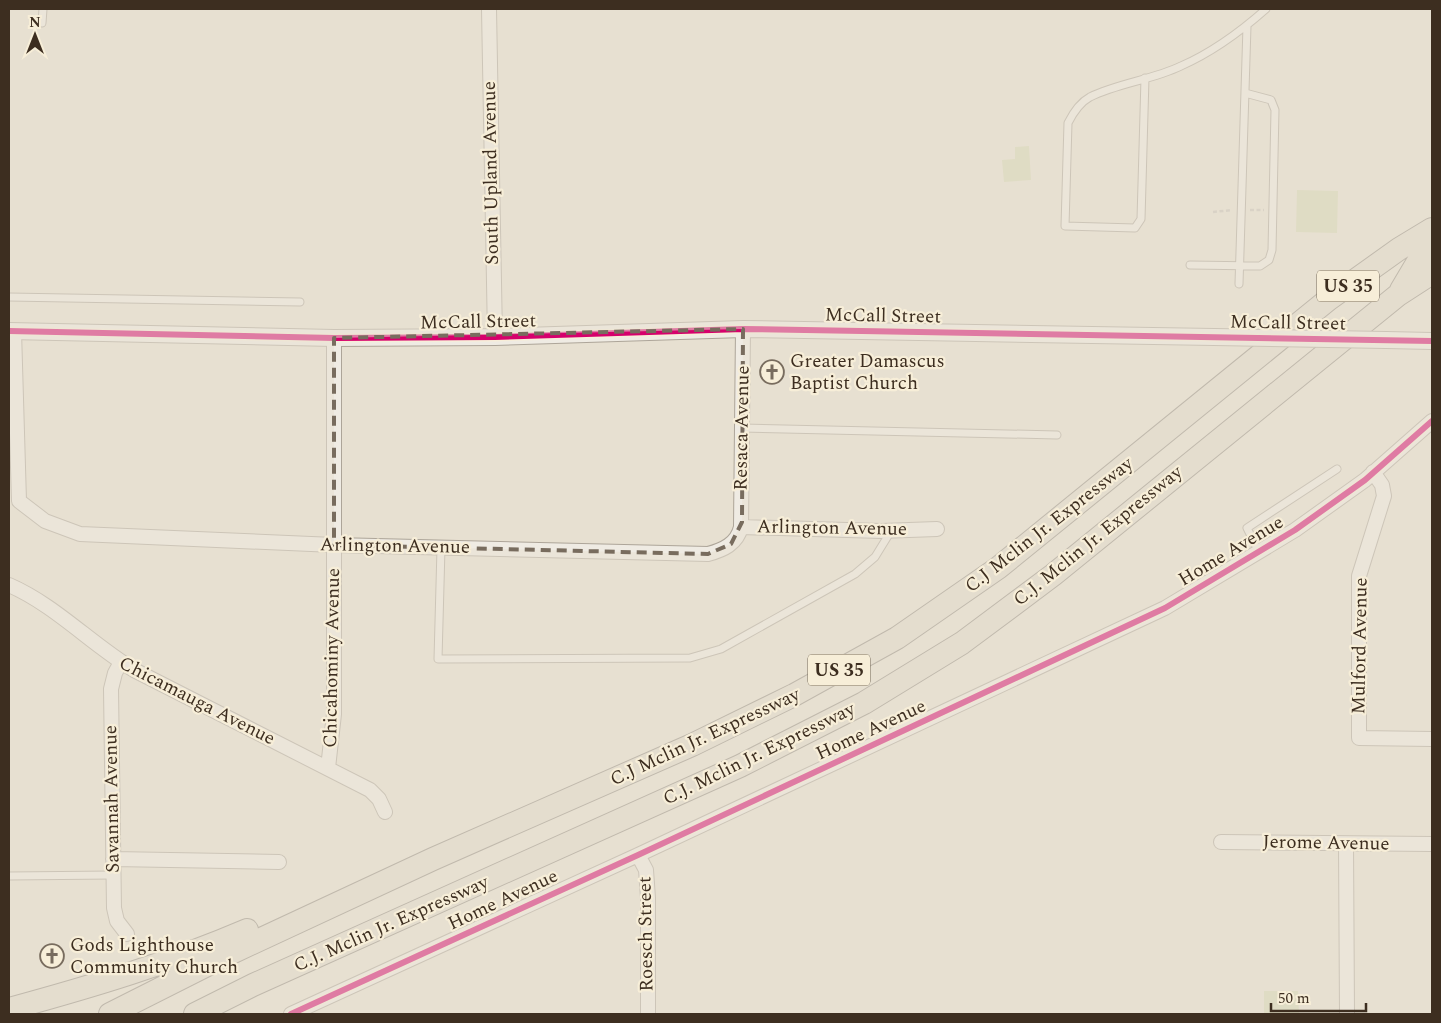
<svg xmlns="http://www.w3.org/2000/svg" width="1441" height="1023" font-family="Spectral,serif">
  <rect width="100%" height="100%" fill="#e7e0d1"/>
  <path fill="#d6d7b3" d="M1029 146 1031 180 1004 182 1002 160 1015 159V147Z
    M1297 190 1338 191 1337 233 1296 232Z
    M1264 991H1298L1299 1014H1264Z"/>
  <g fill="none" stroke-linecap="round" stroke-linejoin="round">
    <g stroke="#ada599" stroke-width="9">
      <path id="service" d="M42 23 43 9
        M1145 78 1141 219 1135 228 1065 226 1068 123C1073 113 1079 103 1090 97 1118 83 1152 80 1181 66 1213 52 1240 32 1266 9
        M1190 265 1260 266 1269 260 1272 250 1275 110 1271 100 1245 93
        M1239 284 1247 26
        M9 297 300 302
        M742 428 1057 435
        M441 548 438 659 690 658 721 649 855 574 875 557 891 531
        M1259 552 1247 528 1337 469
        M9 876 113 875"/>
    </g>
    <g stroke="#ada599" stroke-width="16">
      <path id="minor" d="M489 9 495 337
        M14 331 19 501 45 521 80 534 334 545 708 554C723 550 737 544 741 527L743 329
        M1373 472 1382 485 1384 496 1359 576V738L1432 739
        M741 527 881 531 937 529
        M9 585C55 605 91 644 134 670L370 790 379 799 385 812
        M121 662 115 673 111 689 114 908 117 921 127 934
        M328 768 334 714V338
        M1221 842 1432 844
        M1346 844 1347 1014
        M638 855 646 870 648 898V1014
        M113 859 279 862
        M291 1014 638 855 1165 608 1295 530 1365 480 1432 421"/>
    </g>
    <g stroke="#ada599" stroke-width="18">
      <path id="tertiary" d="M9 331 334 338 495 337 743 329 1214 337
        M1386 340 1432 341"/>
    </g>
    <g stroke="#928b80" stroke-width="24">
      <path id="trunk" d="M1401 290 1417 263 1432 251
        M9 1009C90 987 170 963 247 930
        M110 1014 231 953 433 859 692 745 794 695 897 638 998 568 1329 299 1399 249 1432 229
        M195 1014 253 985 740 766 864 703 962 643 1053 575 1398 295 1432 273"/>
    </g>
    <path stroke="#c8c2b9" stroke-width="2.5" stroke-dasharray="4 2.5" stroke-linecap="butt" d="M1250 210H1264
      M1213 212 1232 210"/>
    <use href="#service" stroke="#efebe3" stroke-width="7"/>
    <use href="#minor" stroke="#efebe3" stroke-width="14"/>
    <use href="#tertiary" stroke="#efebe3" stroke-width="16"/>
    <use href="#trunk" stroke="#e0d9cb" stroke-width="22"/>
    <g stroke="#ada599" stroke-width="18" stroke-linecap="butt">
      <path id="tertiary-bridge" d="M1214 337 1386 340"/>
    </g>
    <use href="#tertiary-bridge" stroke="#efebe3" stroke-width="16"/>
    <g stroke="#f7eed8" stroke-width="9">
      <path id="cycleway" d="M9 331 334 338 495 337 743 329 1432 341
        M291 1014 638 855 1165 608 1295 530 1365 480 1432 421"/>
    </g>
    <use href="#cycleway" stroke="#d6006c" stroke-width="6"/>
  </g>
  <path d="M0 0H1441V1023H0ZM743 329 742 522 731 544 708 554 334 545V338Z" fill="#e7e0d1" fill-opacity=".55" fill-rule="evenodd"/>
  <path fill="none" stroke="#786c5e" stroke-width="4" stroke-dasharray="10 6" stroke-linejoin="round" d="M743 329 742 522 731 544 708 554 334 545V338Z"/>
  <defs>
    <g id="church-ring" transform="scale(1.25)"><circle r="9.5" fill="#f7eed8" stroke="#786c5e" stroke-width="1.5"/><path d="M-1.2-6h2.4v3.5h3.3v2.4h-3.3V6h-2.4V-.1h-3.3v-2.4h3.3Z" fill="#786c5e"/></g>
  </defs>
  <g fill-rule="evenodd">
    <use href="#church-ring" x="772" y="372"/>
    <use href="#church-ring" x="52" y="956"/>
  </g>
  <g text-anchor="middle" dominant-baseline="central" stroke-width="4.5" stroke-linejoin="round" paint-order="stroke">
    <g fill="#f7eed8" stroke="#756857" stroke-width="1">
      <rect x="1317" y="270.5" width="62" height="31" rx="4"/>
      <rect x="808" y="654.5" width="62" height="31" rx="4"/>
    </g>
    <g font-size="18" font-weight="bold" fill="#3d2e20">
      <text x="1348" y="286">US 35</text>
      <text x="839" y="670">US 35</text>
    </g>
    <g font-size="19" fill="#3d2e20" stroke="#f7eed8">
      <text transform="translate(491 173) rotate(-91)">South Upland Avenue</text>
      <text transform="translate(883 316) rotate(1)">McCall Street</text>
      <text transform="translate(478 322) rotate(-1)">McCall Street</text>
      <text transform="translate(1288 323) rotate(1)">McCall Street</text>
      <text transform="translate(742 428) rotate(-89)">Resaca Avenue</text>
      <text transform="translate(1049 525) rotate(-38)">C.J Mclin Jr. Expressway</text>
      <text transform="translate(832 528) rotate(1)">Arlington Avenue</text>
      <text transform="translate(1098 536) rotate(-39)">C.J. Mclin Jr. Expressway</text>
      <text transform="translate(395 546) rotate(1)">Arlington Avenue</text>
      <text transform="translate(1231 551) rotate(-31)">Home Avenue</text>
      <text transform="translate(1360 646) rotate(-89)">Mulford Avenue</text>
      <text transform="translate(332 658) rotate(-89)">Chicahominy Avenue</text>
      <text transform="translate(197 701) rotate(27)">Chicamauga Avenue</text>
      <text transform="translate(871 730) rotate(-25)">Home Avenue</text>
      <text transform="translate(705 737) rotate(-25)">C.J Mclin Jr. Expressway</text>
      <text transform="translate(759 754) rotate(-26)">C.J. Mclin Jr. Expressway</text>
      <text transform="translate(112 799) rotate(-91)">Savannah Avenue</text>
      <text transform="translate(1326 843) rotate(1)">Jerome Avenue</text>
      <text transform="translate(503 900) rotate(-25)">Home Avenue</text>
      <text transform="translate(391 924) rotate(-24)">C.J. Mclin Jr. Expressway</text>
      <text transform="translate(646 934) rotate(-91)">Roesch Street</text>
    </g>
    <g font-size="19" fill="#3d2e20" stroke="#f7eed8" text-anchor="start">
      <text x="790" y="361">Greater Damascus<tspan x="790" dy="22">Baptist Church</tspan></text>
      <text x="70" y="945">Gods Lighthouse<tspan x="70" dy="22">Community Church</tspan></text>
    </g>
  </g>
  <rect width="1441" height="1023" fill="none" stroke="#3d2e20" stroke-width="20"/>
  <g transform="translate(35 35)" stroke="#f7eed8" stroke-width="4" paint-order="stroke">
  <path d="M0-4L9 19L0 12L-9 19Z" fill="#3d2e20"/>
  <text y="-8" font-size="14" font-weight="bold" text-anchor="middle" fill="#3d2e20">N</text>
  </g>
  <path d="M1271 1003v8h95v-8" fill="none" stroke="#3d2e20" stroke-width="2.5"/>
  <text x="1278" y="1003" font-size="15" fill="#3d2e20" stroke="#f7eed8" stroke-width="4" paint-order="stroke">50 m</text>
</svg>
